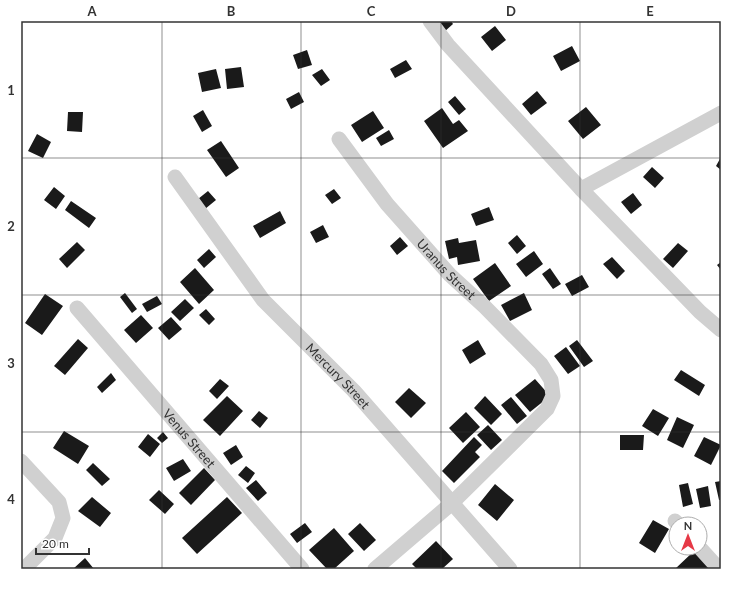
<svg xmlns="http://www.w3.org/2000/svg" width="742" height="590" font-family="Lato,sans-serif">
  <rect width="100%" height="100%" fill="#fff"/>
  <path fill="#1a1a1a" d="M435 21H451L453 24 444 32Z
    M495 26 506 40 492 51 481 37Z
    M572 46 580 61 561 71 553 56Z
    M307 50 312 65 298 69 293 55Z
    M406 60 412 69 395 78 390 69Z
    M241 67 244 87 227 89 225 69Z
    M216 69 221 88 202 92 198 73Z
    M322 69 330 80 321 86 312 75Z
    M537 91 547 103 531 115 522 104Z
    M299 92 304 102 291 109 286 99Z
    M455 96 466 109 459 115 448 102Z
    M586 107 601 125 583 139 568 121Z
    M442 108 453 124 459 120 468 131 443 148 424 121Z
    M203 110 212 126 202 132 193 116Z
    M373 111 384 128 362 142 351 125Z
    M68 112H83L82 132 67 131Z
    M389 130 394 139 381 146 376 138Z
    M37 134 51 142 43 158 28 151Z
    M221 141 239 168 226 177 207 150Z
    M721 157V170L716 166Z
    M652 167 664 178 655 188 643 177Z
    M54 187 65 196 56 209 44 200Z
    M334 189 341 198 332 204 325 195Z
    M208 191 216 200 205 209 198 199Z
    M633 193 642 205 631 214 621 202Z
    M71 201 96 218 89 228 65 210Z
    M489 207 494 220 476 226 471 214Z
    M280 211 286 223 260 238 253 226Z
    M323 225 329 237 316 243 310 232Z
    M517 235 526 246 517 254 508 243Z
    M400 237 408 246 397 255 390 246Z
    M458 238 459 243 476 240 480 261 458 265 457 257 449 259 445 241Z
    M77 242 85 250 67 268 59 259Z
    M678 243 688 251 673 268 663 259Z
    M209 249 216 257 204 268 197 260Z
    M534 251 543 264 526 277 516 264Z
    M612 257 625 271 617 279 603 264Z
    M721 262V270L717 265Z
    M495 263 511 286 489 301 473 279Z
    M195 268 214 290 199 304 180 282Z
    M550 268 561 284 553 289 542 274Z
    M582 275 589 287 572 296 565 284Z
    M125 293 137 309 132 313 120 297Z
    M524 293 532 310 510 321 501 305Z
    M45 294 63 306 42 335 25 323Z
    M157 296 162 304 147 312 142 304Z
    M185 299 194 308 180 321 171 312Z
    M206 309 215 319 209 325 199 315Z
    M141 315 153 328 136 343 124 330Z
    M171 317 182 329 169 340 158 328Z
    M78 339 88 348 65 375 54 366Z
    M478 340 486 354 470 364 462 350Z
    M577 340 593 361 584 367 569 346Z
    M566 347 580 366 568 374 554 356Z
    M681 370 705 385 699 396 674 380Z
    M111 373 116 380 102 393 97 387Z
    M220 379 229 386 217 399 209 391Z
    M535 379 550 396 530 412 515 395Z
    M409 388 426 403 411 418 395 402Z
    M227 396 243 411 220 436 203 420Z
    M485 396 502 414 491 425 474 408Z
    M511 397 527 416 517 424 501 405Z
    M653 409 669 418 658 436 642 426Z
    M259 411 268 418 260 428 251 420Z
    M466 412 480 427 463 443 449 428Z
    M677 417 694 425 683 448 667 440Z
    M488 425 502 440 491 450 477 435Z
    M64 431 89 446 78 464 53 448Z
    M163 432 168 438 162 443 157 438Z
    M148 434 160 444 150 457 138 447Z
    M620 435H644L643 450H620Z
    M474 437 482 445 475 452 480 457 454 483 442 471Z
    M704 437 721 445 711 465 694 456Z
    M236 445 243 457 231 465 223 453Z
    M183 459 191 471 174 481 166 468Z
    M93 463 110 479 102 486 86 470Z
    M246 466 255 473 248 483 238 475Z
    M204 468 215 480 191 505 179 493Z
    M256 480 267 493 258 501 246 488Z
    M721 481V500H719L715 482Z
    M688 483 693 504 683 507 679 485Z
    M495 484 514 500 497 521 478 505Z
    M708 486 711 506 700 508 696 489Z
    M159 490 174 504 165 514 149 500Z
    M92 497 111 513 100 527 78 511Z
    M227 497 242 513 197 554 182 538Z
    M653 520 669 529 655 553 639 543Z
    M305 523 312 532 297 543 290 534Z
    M360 523 376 540 364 551 348 534Z
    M334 528 354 551 334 569H327L309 550Z
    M436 541 453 559 442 569H417L412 564Z
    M694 551 712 569H675Z
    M85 558 94 569H73Z"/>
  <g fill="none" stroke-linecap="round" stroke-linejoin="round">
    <g stroke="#d0d0d0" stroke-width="15">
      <path d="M430 21 448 45 581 189 700 312 721 330"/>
      <path id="s1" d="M339 139 387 204 450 275 485 307 541 364 551 380 553 396 547 409 452 503 375 569"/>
      <path id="s2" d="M175 177 263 300 354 391 510 569"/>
      <path d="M581 189 721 113"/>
      <path id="s3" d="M77 308 302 569"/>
      <path d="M21 461 59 502 63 518 55 538 24 569"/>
      <path d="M675 521 678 524"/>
      <path d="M700 548 719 569"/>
    </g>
  </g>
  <path fill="none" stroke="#333" stroke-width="1" stroke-opacity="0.55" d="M162 21V569M301 21V569M441 21V569M580 21V569M21 158H721M21 295H721M21 432H721"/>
  <g text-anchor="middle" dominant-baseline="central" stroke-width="4" stroke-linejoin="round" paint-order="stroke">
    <g font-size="13" fill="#333" stroke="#fff">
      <text stroke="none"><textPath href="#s1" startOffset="169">Uranus Street</textPath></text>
      <text stroke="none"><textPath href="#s2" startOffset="258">Mercury Street</textPath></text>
      <text stroke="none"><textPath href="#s3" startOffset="172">Venus Street</textPath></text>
    </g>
  </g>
  <rect width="742" height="590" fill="none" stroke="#ffffff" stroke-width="44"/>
  <g transform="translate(688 536)"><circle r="19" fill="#ffffff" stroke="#adadad"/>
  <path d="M0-3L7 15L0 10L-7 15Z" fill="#e63946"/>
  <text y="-6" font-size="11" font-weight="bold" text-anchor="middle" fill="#333333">N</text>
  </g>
  <path d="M36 548v6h53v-6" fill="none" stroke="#333333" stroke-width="2"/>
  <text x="42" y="548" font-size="12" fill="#333333" stroke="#ffffff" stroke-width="3" paint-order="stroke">20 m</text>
  <rect x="22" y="22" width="698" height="546" fill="none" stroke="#333" stroke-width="1.5"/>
  <g font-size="13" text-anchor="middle" font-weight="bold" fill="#333">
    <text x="92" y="16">A</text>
    <text x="231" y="16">B</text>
    <text x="371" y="16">C</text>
    <text x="511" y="16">D</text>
    <text x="650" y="16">E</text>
    <text x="11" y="95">1</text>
    <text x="11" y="231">2</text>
    <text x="11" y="368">3</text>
    <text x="11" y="504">4</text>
  </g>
</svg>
